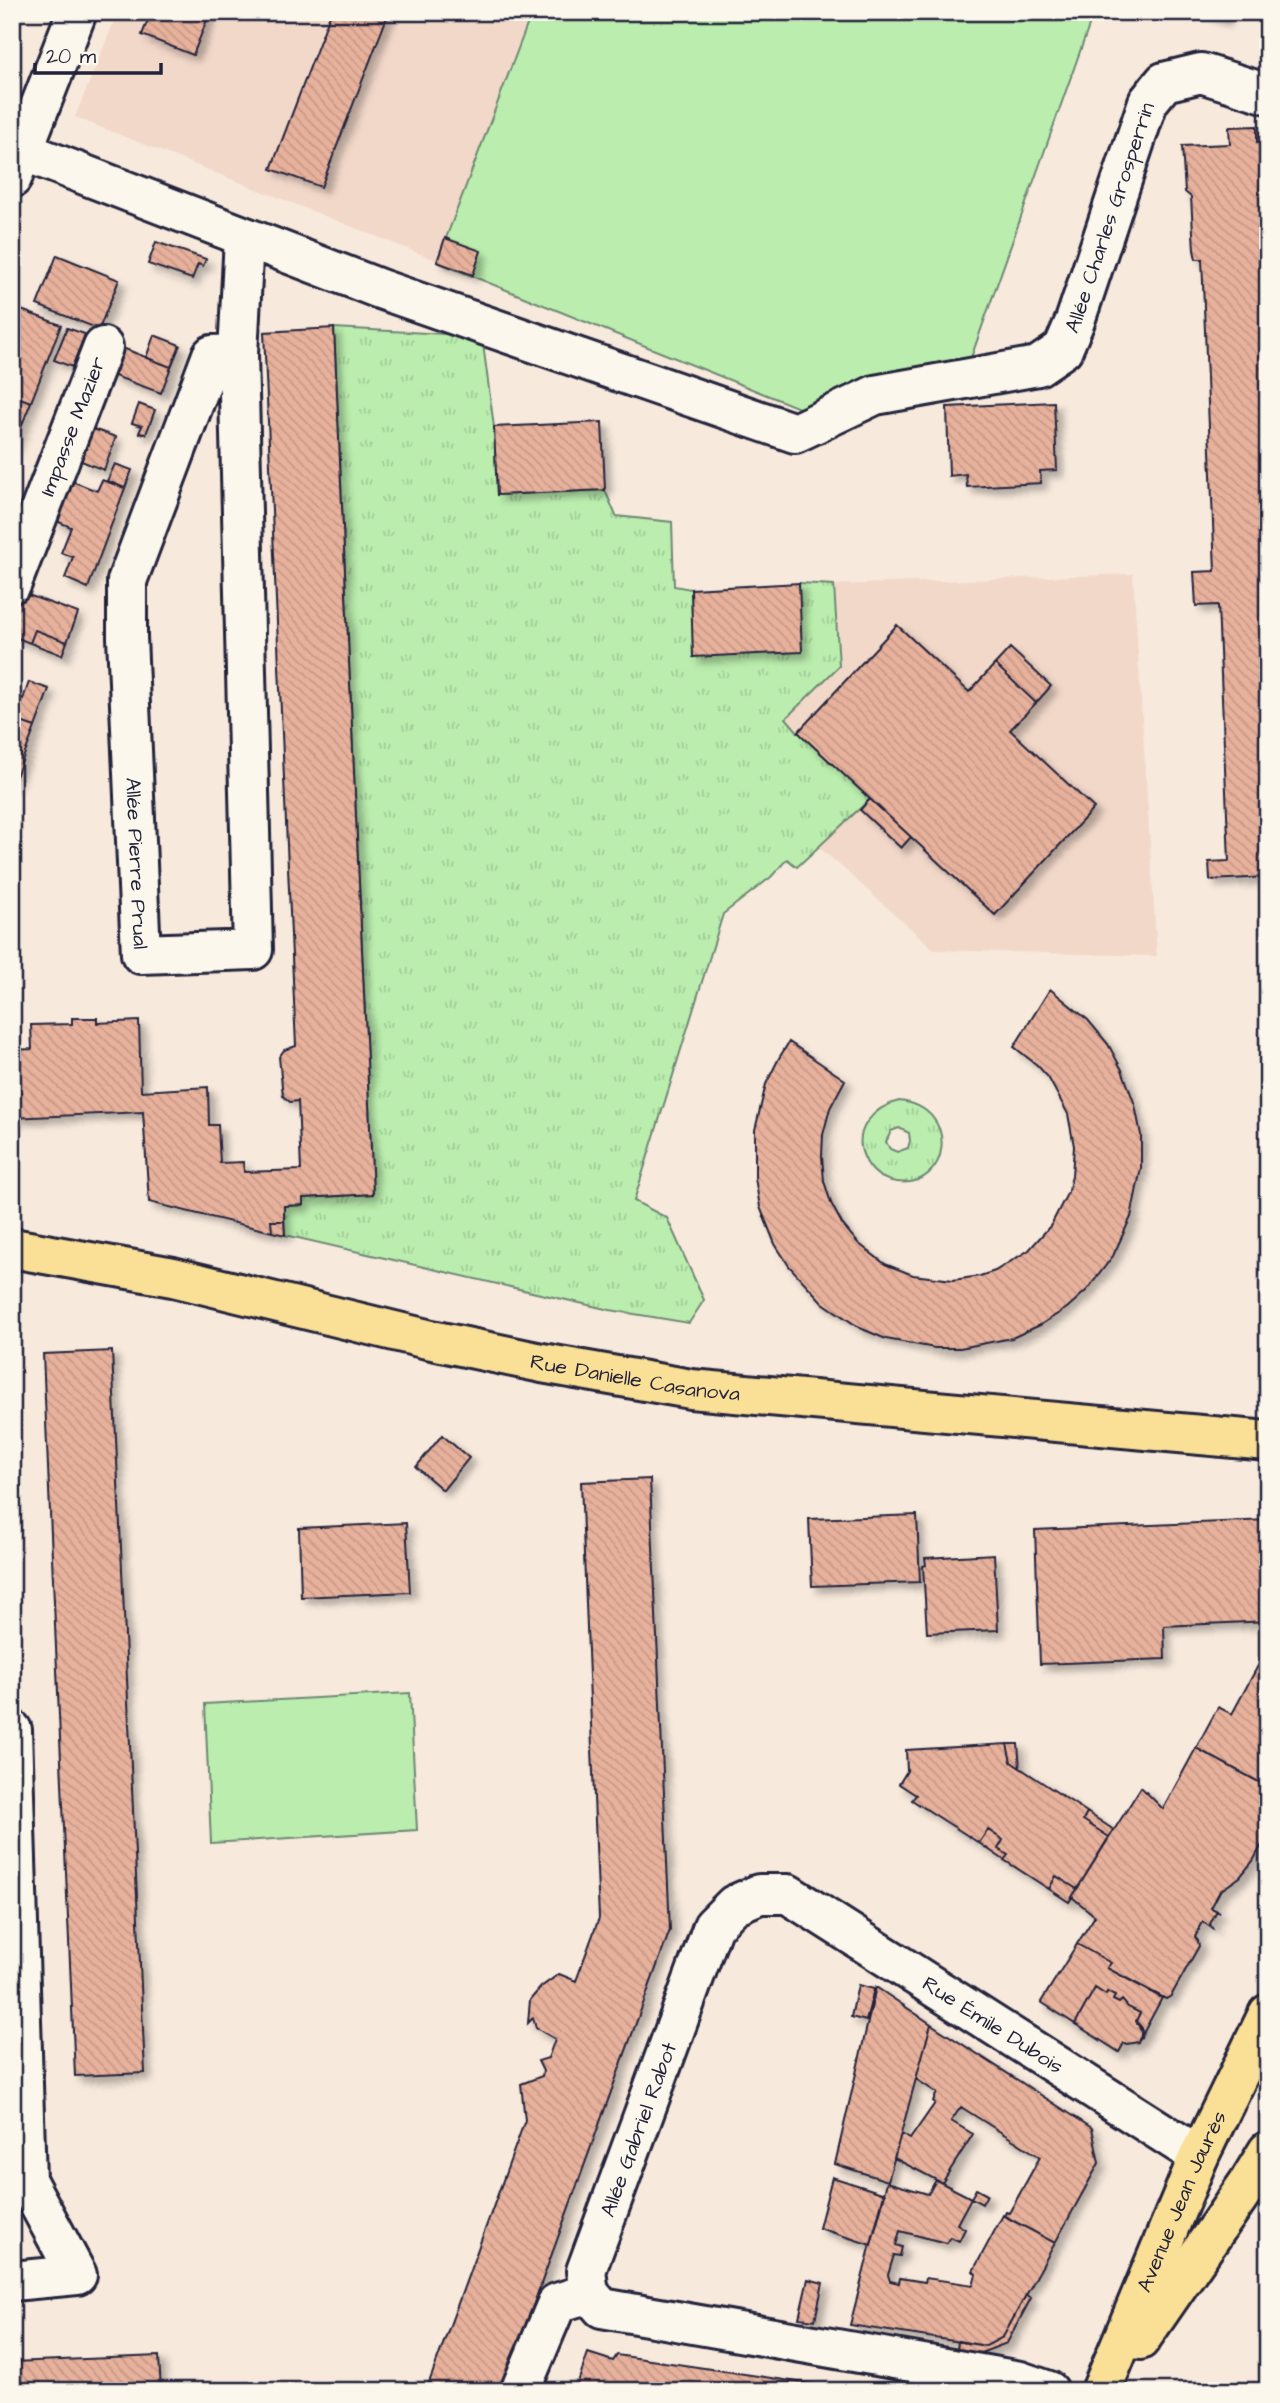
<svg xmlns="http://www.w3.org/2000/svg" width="1280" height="2403" font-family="'Architects Daughter',sans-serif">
  <defs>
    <pattern id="grass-tufts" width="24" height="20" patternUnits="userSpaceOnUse" patternTransform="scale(1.75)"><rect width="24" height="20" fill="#bbeeae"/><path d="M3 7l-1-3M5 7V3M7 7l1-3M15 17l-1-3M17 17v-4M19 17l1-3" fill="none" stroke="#a0cc97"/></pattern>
    <pattern id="building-back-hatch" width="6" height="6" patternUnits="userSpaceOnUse" patternTransform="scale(1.75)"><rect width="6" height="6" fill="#e7b19c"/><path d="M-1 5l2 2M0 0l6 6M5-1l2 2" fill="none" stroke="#c69887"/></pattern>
    <filter id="shadow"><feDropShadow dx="6" dy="6" stdDeviation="3.5" flood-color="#0004"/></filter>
  </defs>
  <rect width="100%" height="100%" fill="#f7e9dc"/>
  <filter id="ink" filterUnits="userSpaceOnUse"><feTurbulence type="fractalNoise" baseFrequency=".0143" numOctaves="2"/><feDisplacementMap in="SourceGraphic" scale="14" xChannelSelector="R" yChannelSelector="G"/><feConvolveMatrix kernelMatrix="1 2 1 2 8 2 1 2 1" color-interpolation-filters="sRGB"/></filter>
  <g filter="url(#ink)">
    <path fill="#f2d8c9" d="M118 12H534L441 262 75 117Z
      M1133 574 1157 956 935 950 819 847 798 732 786 718 839 666 834 585Z"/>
    <path fill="url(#grass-tufts)" stroke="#6e8874" stroke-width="2" fill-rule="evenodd" d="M334 328 482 336 494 427 497 495 605 490 616 516 672 522 674 586 691 589 694 657 799 583 834 585 839 666 786 718 798 732 870 799 797 867 787 859 771 877 723 914 634 1201 667 1218 704 1300 689 1323 610 1310 285 1235 284 1206 303 1205V1198L373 1194Z
      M899 1101C961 1107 951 1189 897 1182 881 1180 870 1171 864 1157 852 1130 874 1107 899 1101ZM899 1128 909 1133 910 1141 908 1148 897 1152 890 1149 886 1142 891 1131Z"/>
    <path fill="#bbeeae" stroke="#6e8874" stroke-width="2" d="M532 12H1094L968 366 872 383 799 408 437 262Z
      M410 1693 417 1830 211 1843 205 1704Z"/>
    <path fill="url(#building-back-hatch)" stroke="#22223b" stroke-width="2" filter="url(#shadow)" d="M151 12H210L193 55 142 35Z
      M331 12H389L321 187 271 169Z
      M1204 12H1227L1224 20Z
      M1268 12V36L1259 33Z
      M1257 126V142L1267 141 1268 158V877L1210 880 1209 862 1229 861 1218 605 1196 606 1194 572 1215 571 1202 259H1196L1194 250 1191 197 1185 192 1182 146 1230 144 1229 127Z
      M445 238 481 251 473 275 437 262Z
      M156 242 206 259 203 266 198 264 192 279 148 264Z
      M57 255 119 280 99 329 37 305Z
      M16 308 61 325 31 402 12 395V319Z
      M67 328 85 334 72 367 54 360Z
      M334 328 373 1194 303 1198V1205L284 1206V1221H271L272 1232 149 1202 143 1112 12 1118V1050L32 1049 31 1025 72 1024V1018H97V1023L139 1021 141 1091 208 1087 209 1125H218L220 1163 243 1162 244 1172 301 1170 298 1101 290 1102 283 1096 279 1057 284 1050 296 1046 264 332Z
      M154 335 180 345 171 367 146 358Z
      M120 347 171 367 161 393 109 374Z
      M12 395 31 402 12 450Z
      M1054 402 1057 470 1040 471 1041 483 967 487 966 474 949 476 947 407Z
      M139 404 155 410 146 434 139 433 142 426 132 423Z
      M602 422 605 490 497 495 494 427Z
      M93 429 116 437 104 470 81 461Z
      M115 464 132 470 125 488 107 481Z
      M69 480 97 491 102 480 125 488 88 588 65 578 73 557 61 553 71 527 54 520Z
      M799 583 802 652 693 657 691 589Z
      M17 591 78 613 67 642 35 630 30 643 12 636 17 620 12 618V601Z
      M897 625 969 692 995 664 1036 703 1010 730 1094 808 995 915 798 732Z
      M35 630 67 642 62 655 30 643Z
      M1010 648 1051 686 1036 703 995 664Z
      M29 682 49 689 35 727 12 719V695L23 699Z
      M12 719 35 727 12 787Z
      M870 799 911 837 901 848 860 810Z
      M1050 989 1088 1020 1108 1044 1122 1070 1135 1105 1141 1135V1168L1131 1217 1113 1256 1087 1290 1067 1308 1040 1325 1012 1338 960 1348H935L886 1339 860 1328 823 1303 789 1266 775 1244 760 1207 755 1178V1130L766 1084 779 1058 789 1042 845 1080 830 1108 823 1135 822 1156 824 1181 831 1203 842 1224 858 1243 885 1264 913 1275 953 1280 980 1276 995 1271 1029 1250 1051 1225 1068 1192 1072 1176 1074 1146 1068 1114 1048 1077 1037 1065 1014 1047Z
      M271 1221H284L285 1235 272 1232Z
      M112 1351 145 2073 75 2076 43 1354Z
      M442 1435 469 1458 443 1490 416 1467Z
      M650 1479 670 1930 502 2391H426L525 2120 521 2084 542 2076 543 2071 538 2061 548 2058 555 2039 536 2028 533 2018 528 2023 530 2000 541 1987 559 1974 576 1981 599 1918 581 1482Z
      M917 1515 920 1582 812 1586 809 1519Z
      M1268 1520V1621L1164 1626 1165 1659 1040 1664 1035 1530Z
      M406 1523 410 1592 301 1597 299 1528Z
      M994 1554 998 1630 927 1633 923 1566 926 1565 925 1558Z
      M1268 1621V1787L1196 1748 1218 1707 1232 1714 1267 1649Z
      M1007 1744H1018L1020 1768 1011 1762Z
      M1007 1744 1011 1762 1087 1812 1083 1820 1109 1837 1077 1889 1056 1876 1049 1889 1004 1860 1008 1855 998 1849 1003 1840 988 1830 979 1843 912 1800 916 1795 899 1784 907 1771 906 1750Z
      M1196 1748 1268 1787V1834L1253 1861 1240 1877 1220 1891 1211 1908 1220 1912H1216L1210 1924 1212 1928 1203 1922 1195 1937 1198 1941 1199 1946 1171 1996 1166 1999 1107 1968 1111 1963 1077 1944 1095 1916 1072 1897 1141 1787 1163 1809Z
      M1087 1812 1114 1830 1109 1837 1083 1820Z
      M988 1830 1003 1840 998 1849 1008 1855 1004 1860 979 1843Z
      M1056 1876 1077 1889 1069 1902 1049 1889Z
      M1077 1944 1111 1963 1107 1968 1162 1998 1140 2039 1142 2028 1136 2021 1140 2013 1128 2007 1122 2000 1119 2003 1113 2000 1115 1996 1107 1992 1106 1995 1095 1988 1075 2024 1041 2002Z
      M858 1985 874 1989 866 2021 851 2017Z
      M876 1987 931 2024 888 2181 835 2164Z
      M1095 1988 1106 1995 1107 1992 1115 1996 1113 2000 1119 2003 1122 2000 1128 2007 1140 2013 1136 2021 1142 2032 1138 2042 1127 2044 1124 2043 1119 2052 1075 2024Z
      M931 2024 1092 2128 1099 2163 1055 2243 1004 2216 1006 2212 1009 2213 1040 2157 961 2107 951 2121 973 2134 942 2183 894 2158 901 2134 910 2139 935 2103 933 2101 937 2093 916 2079Z
      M832 2177 885 2194 871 2245 819 2228Z
      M936 2180 971 2198 957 2224 965 2229 959 2241 950 2237 946 2243 900 2231 896 2245 902 2247 900 2256 894 2255 888 2275 890 2281 899 2283 900 2278 925 2282 926 2278 973 2285 976 2274 973 2271 1003 2215 1055 2243 1003 2337 986 2346 850 2325 887 2182 928 2194Z
      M976 2189 987 2195 982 2204 971 2198Z
      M808 2279 823 2283 815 2320 799 2318Z
      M1026 2295 1031 2298 1007 2343 978 2354 957 2351 958 2341 986 2346 1003 2337Z
      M588 2353 613 2361 617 2355 831 2387 827 2391H575Z
      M159 2356 161 2391H12V2362Z"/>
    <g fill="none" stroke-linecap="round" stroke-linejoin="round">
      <g stroke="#22223b" stroke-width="44">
        <g id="minor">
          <path id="s1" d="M23 151 380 289 795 433 875 395 1038 366 1063 349 1075 321 1148 102 1164 82 1201 73 1268 94"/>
          <path d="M12 178 77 12"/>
          <path id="s2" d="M238 354 212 355 127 581V637L141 954 253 950 238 354 244 238"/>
          <path id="s3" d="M12 583 103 347"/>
          <path d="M12 1730 26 2180 77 2275 12 2281"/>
          <path id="s4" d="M589 2293 586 2271 713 1926 734 1905 759 1894H788L1199 2156"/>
          <path d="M589 2293 602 2308 1020 2381 1049 2391"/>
          <path d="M520 2391 557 2303 589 2293"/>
        </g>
      </g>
      <g stroke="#22223b" stroke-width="44">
        <g id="major">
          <path id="s5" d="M12 1248 173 1277 427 1339 542 1363 691 1389 1268 1441"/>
          <path d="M1140 2340 1249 2182 1268 2151"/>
          <path id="s6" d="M1101 2391 1199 2156 1268 2014"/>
        </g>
      </g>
      <use href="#minor" stroke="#fbf7ec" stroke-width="38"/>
      <use href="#major" stroke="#fadf96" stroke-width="38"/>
    </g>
  </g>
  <g text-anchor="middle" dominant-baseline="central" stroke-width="5" stroke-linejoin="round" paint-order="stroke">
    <g font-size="21" fill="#22223b" stroke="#fbf7ec">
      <text stroke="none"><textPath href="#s1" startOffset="1246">Allée Charles Grosperrin</textPath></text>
      <text stroke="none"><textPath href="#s3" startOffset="168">Impasse Mazier</textPath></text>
      <text stroke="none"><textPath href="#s2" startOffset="550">Allée Pierre Prual</textPath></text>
      <text stroke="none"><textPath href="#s5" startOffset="637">Rue Danielle Casanova</textPath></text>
      <text stroke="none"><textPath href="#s4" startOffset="719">Rue Émile Dubois</textPath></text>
      <text stroke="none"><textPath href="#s4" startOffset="173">Allée Gabriel Rabot</textPath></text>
      <text stroke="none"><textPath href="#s6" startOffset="206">Avenue Jean Jaurès</textPath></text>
    </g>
  </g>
  <rect width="1280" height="2403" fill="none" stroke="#fbf7ec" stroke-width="42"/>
  <rect x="21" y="21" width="1238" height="2361" fill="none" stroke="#22223b" stroke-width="2.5" filter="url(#ink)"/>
  <path d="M35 63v10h126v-10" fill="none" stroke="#22223b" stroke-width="3.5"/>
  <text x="46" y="63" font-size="21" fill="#22223b" stroke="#fbf7ec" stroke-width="5" paint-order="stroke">20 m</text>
</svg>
